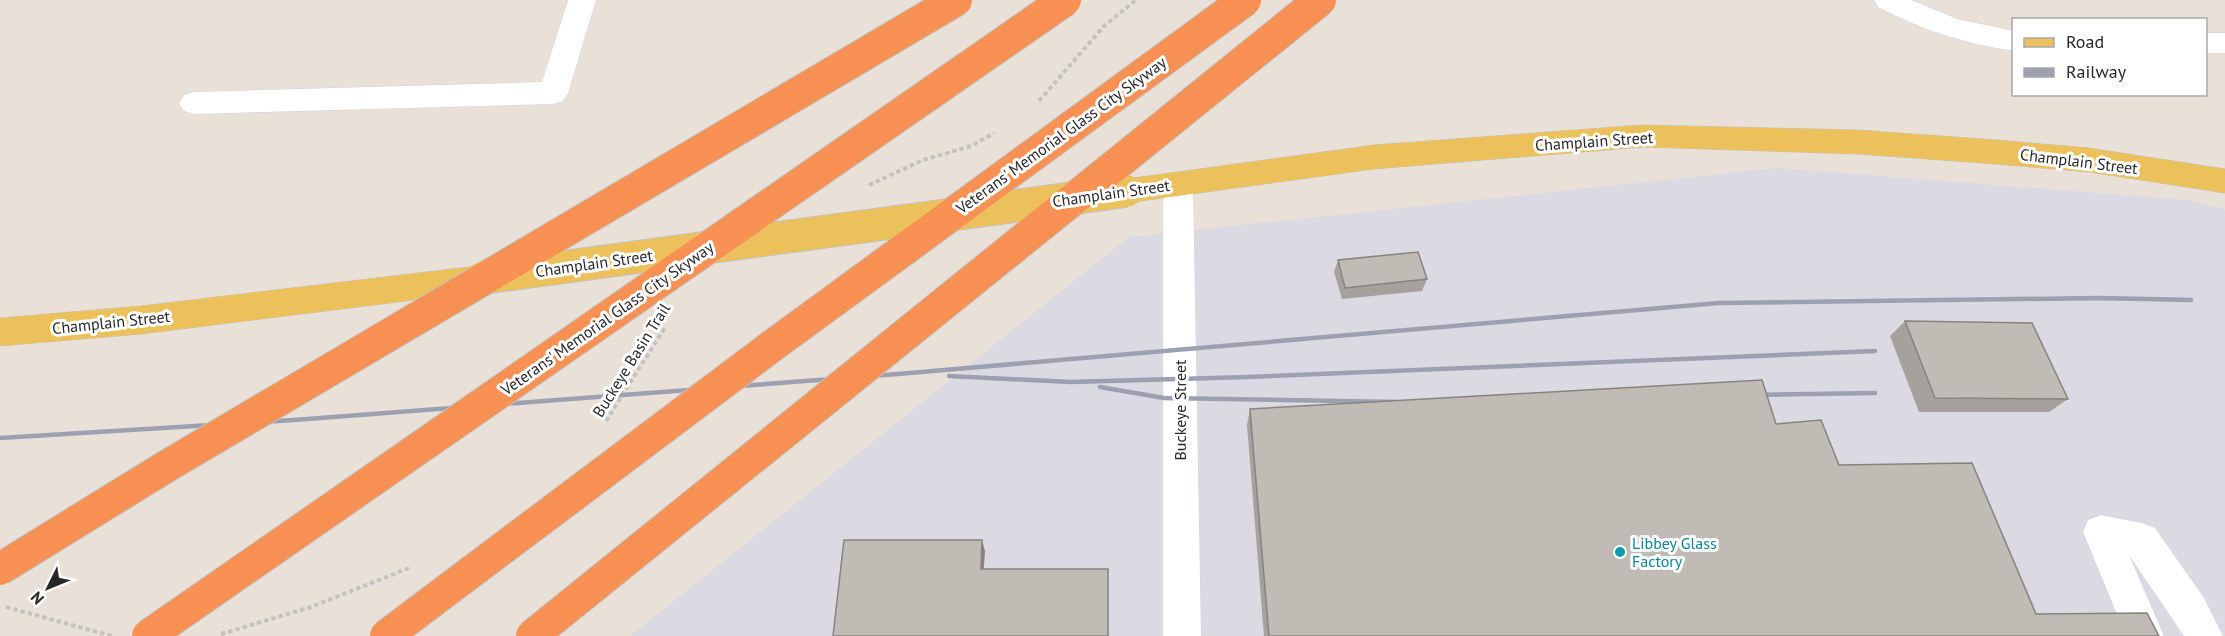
<svg xmlns="http://www.w3.org/2000/svg" width="2225" height="636" font-family="'PT Sans',sans-serif">
  <rect width="100%" height="100%" fill="#e9e1d8"/>
  <path fill="#dbd9e2" d="M1777 168 2189 200 2225 209V636H630L1129 237Z"/>
  <g fill="none" stroke-linecap="round" stroke-linejoin="round">
    <g stroke="#ced2e0" stroke-width="1">
      <path id="minor" d="M568 0H596L568 93 563 101 553 104 194 114 184 111 179 103 184 95 194 92 542 82Z
        M1874 0H1911L1957 19 2014 31V51C1966 44 1921 30 1878 7Z
        M2206 33H2225V53H2206Z
        M1178 172 1189 175 1193 184 1201 636H1163V184L1167 175Z
        M2101 515 2142 523 2155 528 2204 598 2223 636H2184L2129 555 2164 636H2126L2083 532 2088 520Z"/>
    </g>
    <g stroke="#c3c3c3" stroke-width="1">
      <path id="major" d="M1643 125 1858 130 1996 140 2089 148 2225 169V193L2089 172 1996 164 1858 154 1643 147 1374 169 1126 203 1115 200 1111 191 1115 182 1126 179 1374 145Z
        M478 266 489 269 494 279 489 289 478 292 141 334 0 346V318L141 306Z"/>
    </g>
    <path stroke="#c3c3c3" stroke-width="4" stroke-dasharray="4.5 3" stroke-linecap="butt" d="M1039 101 1104 26 1136 0
      M869 185 923 160 971 146 994 133
      M606 421 666 326
      M6 607 112 636
      M221 634 311 607 409 568"/>
    <use href="#minor" fill="#fff" fill-rule="evenodd"/>
    <use href="#major" fill="#ecc15b" fill-rule="evenodd"/>
    <path stroke="#9ca0b1" stroke-width="4.5" d="M949 376 1071 382 1248 377 1875 351
      M1100 387 1164 398 1396 402
      M1750 395 1875 393
      M0 438 294 420 898 374 1719 303 2099 298 2191 300"/>
    <g stroke="#c3c3c3" stroke-width="34" stroke-linecap="butt">
      <path id="major-bridge" d="M482 278 1126 191"/>
    </g>
    <g stroke="#c3c3c3" stroke-width="34" stroke-linecap="butt">
      <path id="highway-bridge" d="M0 569 167 466 956 0
        M148 636 1065 0
        M386 636 772 346 1245 0
        M532 636 1320 0"/>
    </g>
    <use href="#major-bridge" stroke="#ecc15b" stroke-width="32"/>
    <use href="#highway-bridge" stroke="#f99154" stroke-width="32"/>
  </g>
  <path fill="#a6a19c" d="M1338 260 1427 279 1422 291 1342 299 1334 272Z
    M1905 321 2068 399 2049 412H1919L1890 336Z
    M1250 409 1776 424 1839 465 2036 614 2159 636H1264L1247 425Z"/>
  <path fill="#87837f" d="M982 540 985 551 983 580 981 569Z"/>
  <path fill="#c1bbb5" stroke="#87837f" stroke-width="1.5" d="M1418 252 1427 279 1345 288 1338 260Z
    M1905 321 2032 323 2068 399 1935 398Z
    M1762 380 1776 424 1821 420 1839 465 1972 463 2036 614 2147 613 2159 636H1269L1250 409Z
    M844 540H982L981 569H1108V636H833Z"/>
  <circle fill="#0f9aa8" stroke="#fff" stroke-width="2" cx="1620" cy="552" r="6"/>
  <g text-anchor="middle" dominant-baseline="central" stroke-width="6" stroke-linejoin="round" paint-order="stroke">
    <g font-size="16" fill="#272727" stroke="#fff">
      <text transform="translate(1061 135) rotate(-36)">Veterans' Memorial Glass City Skyway</text>
      <text transform="translate(1594 141) rotate(-4)">Champlain Street</text>
      <text transform="translate(2079 161) rotate(7)">Champlain Street</text>
      <text transform="translate(1111 193) rotate(-8)">Champlain Street</text>
      <text transform="translate(594 263) rotate(-8)">Champlain Street</text>
      <text transform="translate(607 318) rotate(-35)">Veterans' Memorial Glass City Skyway</text>
      <text transform="translate(111 322) rotate(-6)">Champlain Street</text>
      <text transform="translate(631 360) rotate(-58)">Buckeye Basin Trail</text>
      <text transform="translate(1180 410) rotate(-90)">Buckeye Street</text>
    </g>
    <g font-size="16" fill="#0d838f" stroke="#fff" text-anchor="start">
      <text x="1632" y="543">Libbey Glass<tspan x="1632" dy="18">Factory</tspan></text>
    </g>
  </g>
  <rect x="2012" y="18" width="195" height="78" fill="#ffffff" stroke="#a9a9a9" stroke-width="1.5"/>
  <rect x="2024" y="38" width="30" height="9" fill="#ecc15b" stroke="#a9a9a9" stroke-width="1.5"/>
  <text x="2066" y="48" font-size="18" fill="#272727">Road</text>
  <rect x="2024" y="68" width="30" height="9" fill="#9ca0b1" stroke="#a9a9a9" stroke-width="1.5"/>
  <text x="2066" y="78" font-size="18" fill="#272727">Railway</text>
  <g transform="translate(48 588) rotate(227)" stroke="#ffffff" stroke-width="4.5" paint-order="stroke">
  <path d="M0-4.5L10 22L0 15L-10 22Z" fill="#272727"/>
  <text y="-9" font-size="16" font-weight="bold" text-anchor="middle" fill="#272727">N</text>
  </g>
</svg>
